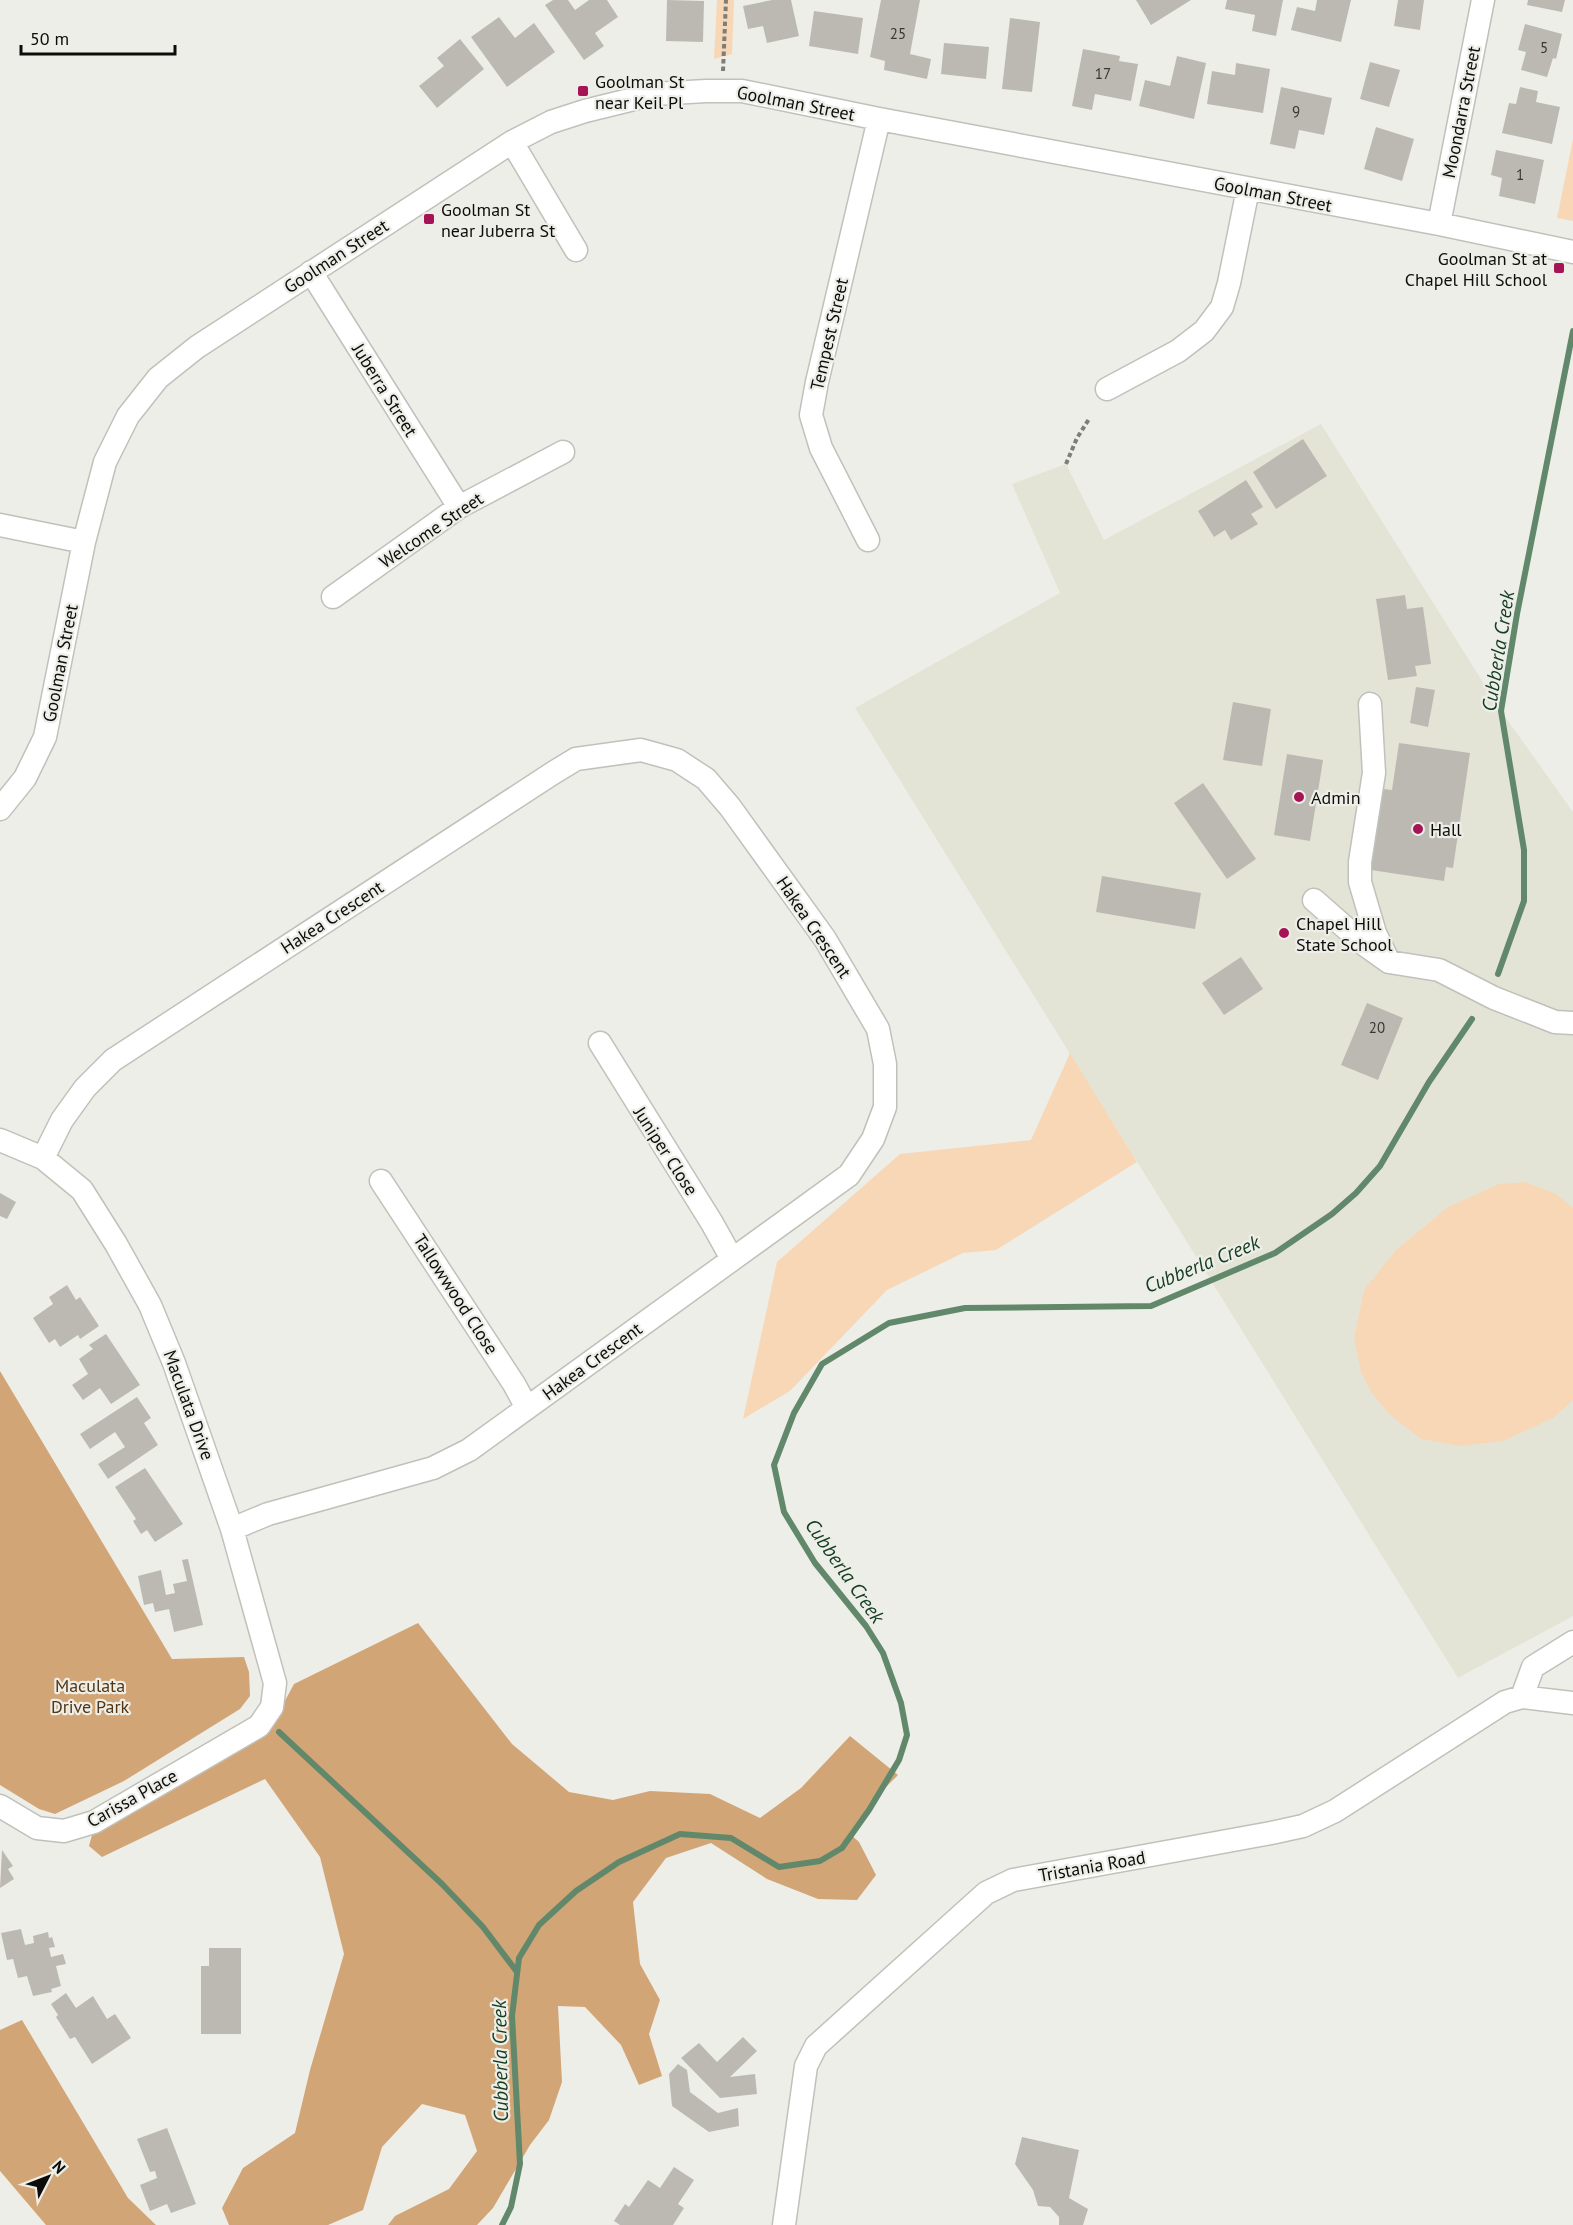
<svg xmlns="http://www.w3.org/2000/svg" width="1573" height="2225" font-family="'PT Sans',sans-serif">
  <rect width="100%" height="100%" fill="#eeeee8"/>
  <path fill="#e3e4d6" d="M1321 424 1501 711 1573 812V1616L1458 1678 855 708 1060 593 1012 484 1066 464 1104 540Z"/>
  <path fill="#f8d7b7" d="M717 0H734L732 54 714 59Z
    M1573 139V221L1557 218Z
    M1070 1053 1137 1162 996 1250 963 1253 887 1290 790 1391 743 1419 777 1262 900 1154 1031 1140Z
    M1526 1182 1556 1194 1573 1208V1400L1553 1418 1503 1441 1461 1446 1421 1439 1389 1414 1371 1392 1361 1372 1354 1338 1364 1290 1396 1250 1448 1207 1499 1184Z"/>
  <path fill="#d2a577" d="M0 1371 172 1659 244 1657 249 1672 250 1696 240 1709 124 1781 55 1814 39 1809 0 1785Z
    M418 1623 512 1744 569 1792 613 1800 650 1791 710 1794 760 1818 801 1788 850 1736 898 1775 876 1797 849 1833 859 1842 876 1875 857 1900 818 1899 767 1879 711 1843 666 1858 633 1902 640 1964 660 2000 649 2034 662 2076 639 2085 621 2045 585 2007 558 2006 562 2082 549 2120 530 2145 493 2208 477 2225H388L395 2216 449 2189 477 2151 465 2115 422 2104 382 2147 363 2210 328 2225H229L222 2208 243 2168 295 2133 310 2070 344 1954 320 1857 265 1779 102 1857 89 1846 92 1835 267 1734 294 1684Z
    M22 2020 128 2198 156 2225H46L0 2171V2030Z"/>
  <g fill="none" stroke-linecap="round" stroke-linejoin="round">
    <path stroke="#62886b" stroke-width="6" d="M1498 974 1524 901V850L1501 711 1517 614 1573 331
      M279 1732 442 1884 483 1927 517 1972
      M502 2225 511 2207 520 2164 512 2016 519 1958 539 1925 576 1891 619 1862 680 1834 731 1838 779 1867 820 1861 842 1848 869 1810 899 1760 907 1735 901 1703 883 1653 866 1626 815 1563 784 1512 774 1465 794 1413 822 1364 889 1323 965 1308 1151 1306 1275 1253 1332 1214 1356 1193 1380 1166 1429 1082 1472 1019"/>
  </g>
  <path fill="#bcb9b3" d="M553 0H568L575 10 589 0H607L618 17 595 33 604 46 584 60 545 5Z
    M667 0 704 1 703 42 666 41Z
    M772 0H791L799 36 767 43 763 26 748 29 743 6Z
    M881 0H920L910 54 931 59 927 79 884 70 885 61 870 57Z
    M1136 0H1191L1151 25Z
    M1227 0H1283L1276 36 1252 31 1255 15 1225 9Z
    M1317 0H1351L1341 42 1291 30 1297 7 1315 11Z
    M1398 0H1424L1420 30 1394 26Z
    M1528 0H1565L1562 12 1527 5Z
    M814 11 863 18 858 54 809 46Z
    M499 17 515 38 534 23 555 52 507 87 471 37Z
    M1010 18 1040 22 1032 92 1002 89Z
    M1525 24 1562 34 1556 59 1553 58 1547 77 1521 70 1526 52 1518 50Z
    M460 39 484 69 437 108 419 86 444 66 437 58Z
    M944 43 989 47 986 79 941 74Z
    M1083 49 1120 56 1119 61 1138 64 1131 101 1095 94 1092 110 1072 106Z
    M1177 56 1206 63 1194 119 1139 106 1145 80 1170 86Z
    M1370 62 1400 70 1389 107 1360 99Z
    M1236 63 1270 69 1263 113 1207 104 1212 71 1235 75Z
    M1281 87 1332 98 1324 135 1299 130 1295 149 1270 144Z
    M1520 87 1538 91 1536 102 1560 107 1552 144 1502 133 1509 103 1516 104Z
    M1376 127 1414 139 1402 181 1364 169Z
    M1496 150 1544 160 1535 204 1499 196 1502 178 1491 175Z
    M1303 439 1327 476 1276 509 1253 472Z
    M1246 480 1263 507 1251 514 1258 524 1231 540 1225 530 1214 537 1198 511Z
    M1405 595 1407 609 1423 607 1431 664 1415 666 1417 676 1388 680 1376 599Z
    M1416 687 1435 690 1428 727 1410 723Z
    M1233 702 1271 709 1262 766 1223 760Z
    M1399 743 1470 753 1453 868 1446 867 1444 881 1371 870 1383 789 1392 790Z
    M1287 754 1323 760 1310 841 1274 835Z
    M1203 783 1256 859 1227 879 1174 803Z
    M1102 876 1201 893 1195 929 1096 912Z
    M1241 957 1263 989 1224 1015 1202 983Z
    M1367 1003 1403 1018 1378 1080 1341 1065Z
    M0 1193 16 1202 7 1219 0 1216Z
    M67 1285 76 1300 80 1297 99 1326 80 1339 78 1335 60 1347 55 1339 49 1343 33 1318 53 1304 49 1297Z
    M106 1334 140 1385 111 1404 100 1388 83 1400 72 1385 88 1374 79 1359 93 1349 89 1345Z
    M137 1397 151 1418 144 1423 158 1445 108 1479 98 1464 125 1447 115 1432 90 1449 80 1434Z
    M145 1468 183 1524 155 1542 147 1530 141 1534 133 1521 136 1519 115 1487Z
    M188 1559 203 1625 174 1632 169 1609 155 1612 153 1603 144 1605 138 1576 161 1570 166 1595 175 1593 173 1584 187 1581 182 1560Z
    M2 1850 13 1866 8 1869 14 1879 0 1888Z
    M21 1929 25 1945 34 1943 33 1936 48 1932 49 1938 52 1937 55 1947 49 1948 51 1957 63 1954 66 1964 56 1966 61 1986 51 1989 52 1992 33 1996 27 1976 18 1978 13 1959 7 1960 1 1933Z
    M209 1948H241V2034H201V1966H209Z
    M66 1993 76 2008 93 1996 107 2019 115 2014 131 2038 92 2064 75 2037 70 2039 56 2017 58 2015 51 2004Z
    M743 2037 757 2051 730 2077 755 2074 757 2094 720 2098 681 2058 699 2043 717 2062Z
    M678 2064 687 2070 690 2092 718 2113 738 2108 739 2126 709 2132 672 2106 669 2074Z
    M167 2128 196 2204 171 2213 167 2204 150 2211 140 2185 157 2178 155 2171 150 2172 137 2139Z
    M1022 2137 1079 2150 1069 2198 1088 2209 1083 2225H1059V2217L1050 2207 1038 2206 1033 2190 1015 2164Z
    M674 2167 694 2180 678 2204 684 2208 673 2225H620L614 2221 625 2204 629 2207 648 2180 660 2188Z"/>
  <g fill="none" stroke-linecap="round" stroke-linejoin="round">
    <g stroke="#c1c1bb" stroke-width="25">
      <path id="minor" d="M512 142 576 250
        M1439 224 1483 0
        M311 272 459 507
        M1107 389 1178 351 1204 331 1222 307 1229 283 1248 189
        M0 525 84 542
        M868 540 821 448 811 415 817 382 879 119
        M333 597 459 507 563 452
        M1370 704 1374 773 1360 862V882L1375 933 1388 960
        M0 809 25 778 45 737 84 542 105 462 128 416 158 378 197 347 512 142 551 122 585 111 654 94 706 91H742L879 119 1439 224 1573 252
        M1314 900 1365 945 1389 962 1439 970 1494 998 1555 1022 1573 1023
        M600 1043 712 1223 732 1259
        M0 1140 43 1158 82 1190 116 1244 150 1305 174 1363 232 1529 275 1683 272 1707 259 1726 94 1822 64 1831 37 1828 0 1806
        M43 1158 62 1120 85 1088 113 1060 553 773 576 759 641 750 677 760 706 779 730 807 825 939 878 1029 885 1064V1107L873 1139 849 1175 469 1450 433 1468 268 1514 232 1529
        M381 1181 514 1384 527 1408
        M1522 1697 1533 1667 1573 1642
        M784 2225 806 2066 816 2046 986 1893 1013 1880 1271 1833 1303 1826 1335 1811 1505 1702 1522 1697 1573 1703"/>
    </g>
    <path stroke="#7d7d79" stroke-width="4" stroke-dasharray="4.5 3" stroke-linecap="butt" d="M723 71 726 0
      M1066 464 1077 438 1089 419"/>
    <use href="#minor" stroke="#fff" stroke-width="22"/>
  </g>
  <g fill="#a51455" stroke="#eeeee8" stroke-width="2">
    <rect x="577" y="85" width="12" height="12" rx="3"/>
    <rect x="423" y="213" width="12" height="12" rx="3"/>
    <rect x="1553" y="262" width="12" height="12" rx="3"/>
    <circle cx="1299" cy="797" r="6"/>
    <circle cx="1418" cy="829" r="6"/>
    <circle cx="1284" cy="933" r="6"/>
  </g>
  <g text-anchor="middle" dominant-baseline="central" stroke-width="4.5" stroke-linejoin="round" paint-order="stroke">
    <g font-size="15" fill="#383734">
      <text x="898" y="33">25</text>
      <text x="1544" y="47">5</text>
      <text x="1103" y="73">17</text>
      <text x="1296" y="111">9</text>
      <text x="1520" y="174">1</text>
      <text x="1377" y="1027">20</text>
    </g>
    <g font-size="18" fill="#0c0c0a" stroke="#eeeee8" text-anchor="start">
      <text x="595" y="81">Goolman St<tspan x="595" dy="21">near Keil Pl</tspan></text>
      <text x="441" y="209">Goolman St<tspan x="441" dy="21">near Juberra St</tspan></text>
      <text x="1547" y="258" text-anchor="end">Goolman St at<tspan x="1547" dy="21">Chapel Hill School</tspan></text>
      <text x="1311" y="797">Admin</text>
      <text x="1430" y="829">Hall</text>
      <text x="1296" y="923">Chapel Hill<tspan x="1296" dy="21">State School</tspan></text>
    </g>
    <g font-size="18" fill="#0c0c0a" stroke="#eeeee8">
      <text transform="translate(796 103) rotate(11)">Goolman Street</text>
      <text transform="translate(1461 112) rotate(-79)">Moondarra Street</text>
      <text transform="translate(1273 194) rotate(11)">Goolman Street</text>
      <text transform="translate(336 256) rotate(-33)">Goolman Street</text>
      <text transform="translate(829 334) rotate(-77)">Tempest Street</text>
      <text transform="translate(385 390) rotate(58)">Juberra Street</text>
      <text transform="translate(431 530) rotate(-34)">Welcome Street</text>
      <text transform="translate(60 663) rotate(-79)">Goolman Street</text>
      <text transform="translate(332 917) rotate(-33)">Hakea Crescent</text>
      <text transform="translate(814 927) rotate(56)">Hakea Crescent</text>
      <text transform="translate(666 1151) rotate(57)">Juniper Close</text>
      <text transform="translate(456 1294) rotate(57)">Tallowwood Close</text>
      <text transform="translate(592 1361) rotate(-36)">Hakea Crescent</text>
      <text transform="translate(189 1405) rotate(70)">Maculata Drive</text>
      <text transform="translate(132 1798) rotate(-29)">Carissa Place</text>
      <text transform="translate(1092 1866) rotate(-10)">Tristania Road</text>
    </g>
    <g font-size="18" fill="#543511" stroke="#eeeee8">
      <text x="90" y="1685">Maculata<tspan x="90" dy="21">Drive Park</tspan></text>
    </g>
    <g font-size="20" font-style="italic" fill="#133c21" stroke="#eeeee8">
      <text transform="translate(1498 651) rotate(-81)">Cubberla Creek</text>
      <text transform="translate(1202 1264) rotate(-22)">Cubberla Creek</text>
      <text transform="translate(845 1571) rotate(55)">Cubberla Creek</text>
      <text transform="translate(500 2061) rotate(-91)">Cubberla Creek</text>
    </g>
  </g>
  <g transform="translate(48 2177) rotate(48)" stroke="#eeeee8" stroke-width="4.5" paint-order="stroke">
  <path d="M0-4.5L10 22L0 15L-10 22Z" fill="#0c0c0a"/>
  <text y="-9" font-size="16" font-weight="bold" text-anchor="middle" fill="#0c0c0a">N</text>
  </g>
  <path d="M21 45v9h154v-9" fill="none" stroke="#0c0c0a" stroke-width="3"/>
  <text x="30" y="45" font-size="18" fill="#0c0c0a" stroke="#eeeee8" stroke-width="4.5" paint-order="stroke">50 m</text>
</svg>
